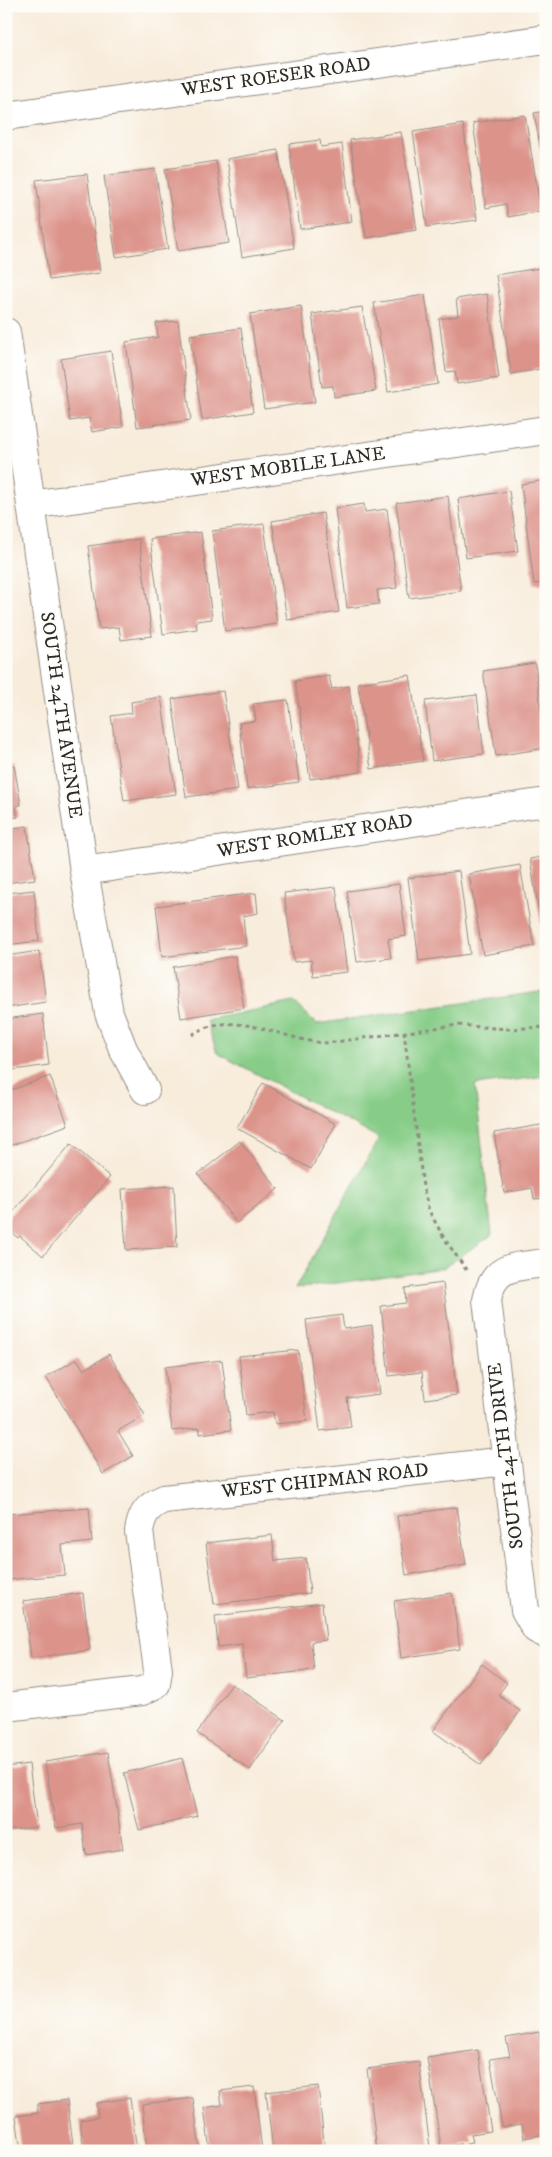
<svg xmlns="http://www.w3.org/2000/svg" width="552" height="2157" font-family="'IM FELL DW Pica',serif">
  <rect width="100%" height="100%" fill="#fdfcf7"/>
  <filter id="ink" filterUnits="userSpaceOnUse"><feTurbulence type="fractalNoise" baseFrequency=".02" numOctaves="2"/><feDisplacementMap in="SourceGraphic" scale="10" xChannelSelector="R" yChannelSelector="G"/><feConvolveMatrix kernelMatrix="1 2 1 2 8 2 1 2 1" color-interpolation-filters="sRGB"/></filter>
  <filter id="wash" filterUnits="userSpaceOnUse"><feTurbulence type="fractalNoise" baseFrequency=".0096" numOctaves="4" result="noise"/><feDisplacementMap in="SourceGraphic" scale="20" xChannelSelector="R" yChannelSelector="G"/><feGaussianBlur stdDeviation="1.12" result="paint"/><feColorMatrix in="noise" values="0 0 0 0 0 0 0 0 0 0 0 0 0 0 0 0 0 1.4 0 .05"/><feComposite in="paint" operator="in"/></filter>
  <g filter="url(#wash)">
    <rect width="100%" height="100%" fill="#f8ecdb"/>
    <path fill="#87cd88" stroke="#597c5a" d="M546 991V1076L475 1085 492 1235 443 1268 295 1289 379 1138 217 1053 206 1020 294 1002 317 1024Z"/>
    <g id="blocks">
      <path fill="#dc938a" d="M546 111V173H545L534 113Z
        M525 115 541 211 508 217 506 204 486 208 473 123Z
        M463 124 477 220 427 227 413 132Z
        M401 132 417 230 366 238 350 140Z
        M320 140 321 147 342 144 352 222 300 229 289 144Z
        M278 150 294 248 242 257 227 159Z
        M216 161 229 243 178 251 165 169Z
        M155 169 168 249 116 257 104 176Z
        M87 174 100 273 49 280 36 180Z
        M546 267V368L511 374 496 275Z
        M487 294 499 378 457 384 455 371 446 372 439 319 458 316 456 299Z
        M425 295 438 384 388 392 374 303Z
        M301 306 315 402 264 409 250 314Z
        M362 307 376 391 334 397 333 386 322 387 312 314Z
        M178 321 191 420 137 427 126 342 158 337 156 323Z
        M241 328 253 412 202 420 190 335Z
        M111 351 123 427 92 432 89 418 70 421 61 359Z
        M546 480V583L534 584 521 484Z
        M509 491 518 551 466 558 458 499Z
        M448 496 461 591 409 598 396 503Z
        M364 504 365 512 387 509 397 588 377 590 379 604 347 608 335 508Z
        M323 513 339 612 287 620 272 521Z
        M264 524 277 624 225 631 212 531Z
        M201 532 212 619 196 621 197 629 163 634 150 539Z
        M139 539 152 636 121 640 119 627 99 629 88 546Z
        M535 663 546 748 496 756 483 671Z
        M410 675 423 761 371 769 358 683Z
        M329 676 332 689 349 686 361 772 310 779 295 681Z
        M223 691 238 790 186 797 172 699Z
        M477 695 484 754 432 761 425 701Z
        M161 697 176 794 124 801 111 716 132 713 131 702Z
        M288 700 299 782 247 789 239 723 256 721 253 704Z
        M14 765 21 805 16 806 18 817 6 819V766Z
        M27 826 35 879 6 883V829Z
        M546 856V948H545L530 859Z
        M520 865 534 946 483 955 469 874Z
        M459 871 470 954 419 961 408 878Z
        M399 884 406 936 388 939 391 958 357 962 347 891Z
        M336 887 347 972 313 976 311 960 294 962 284 893Z
        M34 890 39 941 6 945V893Z
        M256 893 258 913 243 916 246 946 162 957 156 906Z
        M39 951 46 1002 6 1008V956Z
        M235 956 244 1008 181 1018 173 967Z
        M43 1014 49 1065 6 1071V1019Z
        M50 1076 68 1125 6 1147V1092Z
        M263 1083 336 1124 311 1169 237 1128Z
        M546 1124V1198L534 1199 532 1188 504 1193 494 1133Z
        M240 1141 278 1189 237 1223 198 1174Z
        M71 1144 110 1177 43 1256 20 1236 18 1238 6 1228V1220Z
        M174 1186 177 1247 126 1250 122 1189Z
        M443 1283 457 1395 425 1399 422 1372 389 1376 381 1306 406 1303 405 1288Z
        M342 1315 344 1329 372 1325 380 1394 347 1398 351 1427 320 1431 306 1320Z
        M298 1350 307 1421 275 1424 273 1412 246 1415 239 1356Z
        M109 1354 145 1415 118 1431 133 1456 103 1474 46 1377 77 1359 84 1370Z
        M222 1360 231 1430 200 1434V1428L172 1431 165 1367Z
        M457 1507 466 1565 406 1575 397 1516Z
        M89 1508 92 1542 62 1545 65 1575 6 1580V1514Z
        M272 1535 275 1561 306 1558 310 1593 214 1604 206 1543Z
        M83 1593 90 1650 31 1658 23 1601Z
        M452 1593 460 1649 401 1658 394 1601Z
        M322 1603 326 1640 311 1642 314 1670 246 1678 242 1644 218 1647 215 1616Z
        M482 1664 507 1683 498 1695 520 1711 481 1765 433 1731Z
        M232 1684 285 1720 250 1770 197 1733Z
        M108 1752 123 1849 86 1855 82 1824 56 1828 45 1762Z
        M182 1758 197 1816 139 1830 124 1773Z
        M29 1764 37 1827 6 1831V1767Z
        M539 2032 546 2074V2134L524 2138 522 2124 502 2127 490 2059 510 2056 506 2038Z
        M478 2050 491 2131 471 2134 473 2142 441 2147 427 2058Z
        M419 2062 430 2148 406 2151H377L367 2069Z
        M318 2086 325 2151H273L266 2092Z
        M254 2087 262 2151H210L204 2108 222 2105 220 2091Z
        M130 2098 137 2151H84L80 2120 98 2117 96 2103Z
        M193 2098 200 2151H147L142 2104Z
        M67 2100 74 2151H21L16 2116 38 2113 37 2104Z"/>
    </g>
  </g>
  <g filter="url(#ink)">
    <use href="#blocks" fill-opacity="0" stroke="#928c83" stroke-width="1"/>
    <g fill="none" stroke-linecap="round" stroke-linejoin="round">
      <g stroke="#928c83" stroke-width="30">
        <path id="minor" d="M6 116 546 39
          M6 332 84 871 109 1013 123 1049 145 1090
          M31 505 546 430
          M84 871 546 802
          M546 1263C516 1267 493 1264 487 1300L525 1610 536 1629 546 1634
          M6 1707 142 1691 156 1684 158 1670 139 1531C142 1514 147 1506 164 1499L507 1461"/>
      </g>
      <path stroke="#928c83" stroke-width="3" stroke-dasharray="4 4" stroke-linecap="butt" d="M404 1031 423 1187 429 1211 444 1238 467 1271
        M192 1035C233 1006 284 1042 328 1043L457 1025 507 1029 546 1027"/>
      <use href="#minor" stroke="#fff" stroke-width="28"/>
    </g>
  </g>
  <g text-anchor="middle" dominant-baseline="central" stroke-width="4.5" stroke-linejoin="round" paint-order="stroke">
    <g font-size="19" fill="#2b2b2b" stroke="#fdfcf7">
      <text transform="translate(276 77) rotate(-8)">WEST ROESER ROAD</text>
      <text transform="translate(288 467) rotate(-8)">WEST MOBILE LANE</text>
      <text transform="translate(61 715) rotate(82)">SOUTH 24TH AVENUE</text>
      <text transform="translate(315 836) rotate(-9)">WEST ROMLEY ROAD</text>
      <text transform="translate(506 1456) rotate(-97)">SOUTH 24TH DRIVE</text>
      <text transform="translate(325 1481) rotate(-6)">WEST CHIPMAN ROAD</text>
    </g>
  </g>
  <rect width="552" height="2157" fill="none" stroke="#fdfcf7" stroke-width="25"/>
</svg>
